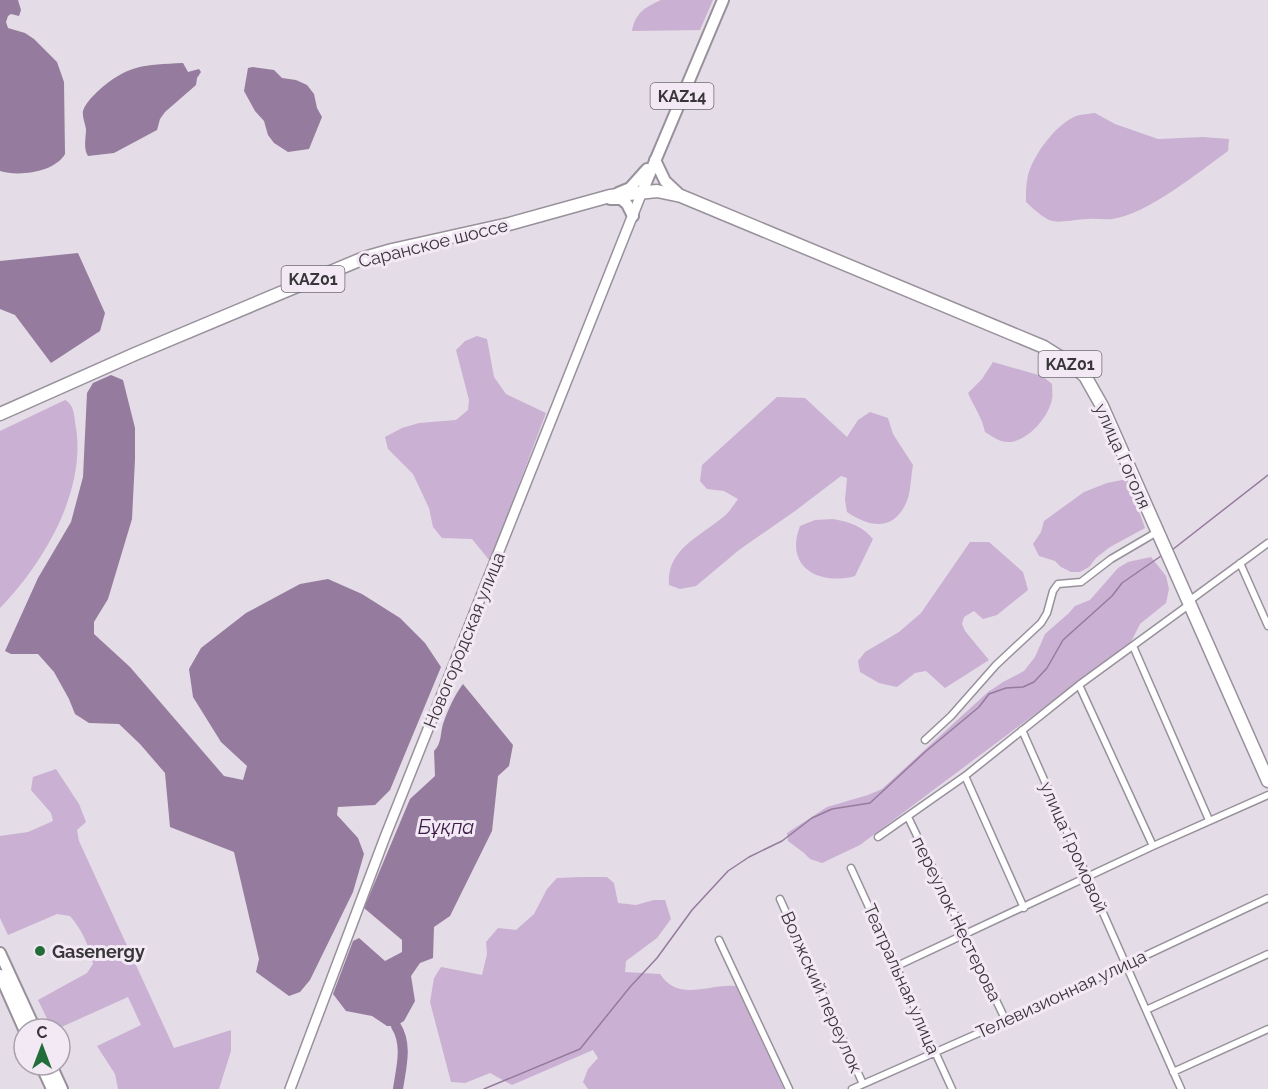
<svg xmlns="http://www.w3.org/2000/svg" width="1268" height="1089" font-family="Raleway,sans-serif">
  <rect width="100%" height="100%" fill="#e4dce7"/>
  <path fill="#cab0d3" d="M661 0H713L700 30 632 31C636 12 644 8 661 0Z
    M1095 113 1115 124 1158 139 1203 137 1229 139 1228 151C1199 172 1146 215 1112 219 1104 220 1096 218 1088 219 1052 221 1055 229 1026 202 1026 191 1026 179 1030 169 1037 151 1055 127 1072 118 1078 114 1088 114 1095 113Z
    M477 336 487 339 494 377 506 394 546 413 490 561 472 539 442 538 433 527 429 508 413 474 388 449 385 437 402 428 419 423 456 420 468 410 469 400 456 350 465 341Z
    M993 362 1042 376 1052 384C1052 389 1053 395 1052 399 1049 416 1030 439 1011 442 1001 443 993 437 985 432 982 417 974 407 968 393L982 379Z
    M777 397 805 398 847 437 858 420 870 412 888 418 893 434 913 465C911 475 911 488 908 498 896 531 872 529 847 512L845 500 847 478 841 476 795 511 739 550 696 586 680 589 669 585C666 550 699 537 722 518 729 513 733 506 738 499L724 491 707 489 700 481 702 465Z
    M65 400C75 405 74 417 76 428 86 492 43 564 0 608V431Z
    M1127 479 1145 528 1110 547 1096 558 1089 567 1080 572H1071L1061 567 1055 561 1039 556 1033 544 1041 532 1044 521 1084 492 1107 483Z
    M833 519C850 522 862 526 873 539L855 576C819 586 784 567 800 526L815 520Z
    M970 542H989L1023 572 1028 590 997 615 983 619 974 611 964 617 962 624 965 631 989 660 945 688 926 671 915 673 897 687 879 683 860 672 858 661 865 652 899 632 921 613Z
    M1151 557 1166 576 1169 589 1166 603 1140 624 1131 642 860 845 822 863 810 859 804 853 788 841 787 833 827 807 868 795 882 789 988 692 1003 682 1024 671 1035 657 1045 634 1069 613 1075 606 1090 600 1118 568 1128 562Z
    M56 769 79 804 86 822 77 830 79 841 174 1048 231 1030V1051L219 1089H118L115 1074 97 1046 141 1025 128 997 57 1029H52L38 1000 87 973 93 964C89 945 82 930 70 916L57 914 8 935 0 918V836L28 832 53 821 51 813 31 790 33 777Z
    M581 877H607L614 883 618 903 636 905 654 900H665L671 919 657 938 626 961 625 972 660 974C679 1003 709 983 736 986L784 1089H588L583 1082 588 1069 598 1058 593 1050 512 1085 490 1073 465 1083 451 1082 430 1002 434 978 441 967 482 975 487 954 486 942 498 928 516 930 534 914 547 889 557 878Z"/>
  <path fill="#957b9d" d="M0 0H18L21 10 19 16 11 14 8 16 6 22 8 28 25 33 34 39 57 62 64 82 65 154C55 172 19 177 0 171Z
    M183 63 188 72 199 69 201 72 197 78 196 85 165 112 160 119 157 130 114 153 88 156C83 148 86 138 86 129 85 123 82 116 83 111 85 104 92 97 97 92 128 64 144 65 183 63Z
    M253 67 274 70 282 78 296 80 307 85 314 94 317 108 322 117 309 149 288 152 274 143 268 135 264 121 255 111 244 91 248 68Z
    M78 253 105 313 100 331 51 363 15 315 0 309V261Z
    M111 375 123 380 135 428V459L132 519 108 599 94 622V634L130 667 224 776 243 780 247 766 221 742 193 697 189 669 201 648 246 613 300 584 328 579 362 594 400 618 425 643 441 667 390 790 375 805 338 807 337 815 358 838 364 854 353 892 310 980 300 992 289 996 256 972 259 959 234 852 170 827 165 773 140 744 119 724 89 723 75 714 69 699 54 672 38 654H11L5 651 38 578 71 522 83 477 87 393 93 383Z
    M463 684 513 745 509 766 498 776 492 831 450 916 434 927 433 958 420 963 411 976 415 1001 404 1021 396 1026H387L372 1016 346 1011 333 994 353 941 359 938 385 961 402 952V940L364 908 410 799 435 776 434 751C442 743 440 734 443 724 448 710 454 696 463 684Z"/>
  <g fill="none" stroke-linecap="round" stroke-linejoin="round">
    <path stroke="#957b9d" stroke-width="1.5" d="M1172 550 1268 475
      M484 1089 580 1049 630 987 657 958 692 910 728 871 749 857 782 841 812 818 832 809 870 803 925 752 979 707 989 694 1006 688 1023 687 1034 682 1047 668 1063 640 1112 596 1122 583 1161 556"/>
    <path stroke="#957b9d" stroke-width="10" d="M396 1026C408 1045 401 1068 398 1089"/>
    <g stroke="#98919b" stroke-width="9">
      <path id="street" d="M1240 563 1268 626
        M1189 601 1268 543
        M1133 646 1209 820
        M1079 685 1153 846
        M1022 730 1181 1089
        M925 740 951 716 996 665 1041 623 1047 613 1053 591 1058 584 1081 582 1111 559 1157 532
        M965 776 1024 908
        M908 817 1006 1021
        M878 837 965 776 1079 685 1190 604
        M851 868 952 1089
        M780 899 863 1084
        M719 940 789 1089
        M897 966 1153 846 1268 795
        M1146 1010 1268 954
        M1173 1072 1268 1029
        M852 1089 1006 1021 1268 898"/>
    </g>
    <g stroke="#98919b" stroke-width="12">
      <path id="secondary" d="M290 1089 385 837 642 192"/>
    </g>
    <g stroke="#98919b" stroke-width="14">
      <path id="primary" d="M655 160 665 181 681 196
        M642 192 723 0
        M618 193 630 188 647 169
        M610 199H621L627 204 633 216
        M0 953 35 1029
        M0 975 24 1029
        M41 1065 52 1089
        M51 1065 62 1089"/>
    </g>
    <g stroke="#98919b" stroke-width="15">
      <path id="highway" d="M0 414 135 354 364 258 392 250 509 224 610 196 657 191 681 196 1044 347 1068 362 1085 376 1102 406 1268 781"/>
    </g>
    <use href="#street" stroke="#fff" stroke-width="6"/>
    <use href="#secondary" stroke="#fff" stroke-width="9"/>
    <use href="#primary" stroke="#fff" stroke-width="10"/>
    <use href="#highway" stroke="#fff" stroke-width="12"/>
  </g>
  <circle fill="#236d3b" stroke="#f2e9f4" stroke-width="2" cx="40" cy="951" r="6"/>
  <g text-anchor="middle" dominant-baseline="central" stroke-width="6" stroke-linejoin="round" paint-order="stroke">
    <g fill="#f2e9f4" stroke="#706c72" stroke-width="1.5">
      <rect x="650.5" y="83" width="63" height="26" rx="4.5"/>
      <rect x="281.5" y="266" width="63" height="26" rx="4.5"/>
      <rect x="1038.5" y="351" width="63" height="26" rx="4.5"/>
    </g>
    <g font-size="16" font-weight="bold" fill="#39363a">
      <text x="682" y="96">KAZ14</text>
      <text x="313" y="279">KAZ01</text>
      <text x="1070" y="364">KАZ01</text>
    </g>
    <g font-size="18" fill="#39363a" stroke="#f2e9f4">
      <text transform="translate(433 243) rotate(-14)">Саранское шоссе</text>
      <text transform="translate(1123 456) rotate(66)">улица Гоголя</text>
      <text transform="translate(464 640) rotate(-68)">Новогородская улица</text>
      <text transform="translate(1074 847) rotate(66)">улица Громовой</text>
      <text transform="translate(957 919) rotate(64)">переулок Нестерова</text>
      <text transform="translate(902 979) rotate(66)">Театральная улица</text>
      <text transform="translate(822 992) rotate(66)">Волжский переулок</text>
      <text transform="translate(1061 994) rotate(-25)">Телевизионная улица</text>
    </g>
    <g font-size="18" font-weight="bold" fill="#39363a" stroke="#f2e9f4" text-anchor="start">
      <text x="52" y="951">Gasenergy</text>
    </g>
    <g font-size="20" font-style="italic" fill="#3d1b48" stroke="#f2e9f4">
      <text x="446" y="827">Бұқпа</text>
    </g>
  </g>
  <g transform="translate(42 1047)"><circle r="28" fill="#f2e9f4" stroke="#a8a1aa" stroke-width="1.5"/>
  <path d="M0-4.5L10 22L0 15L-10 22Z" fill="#236d3b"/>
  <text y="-9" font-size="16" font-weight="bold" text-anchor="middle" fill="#39363a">С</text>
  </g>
</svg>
